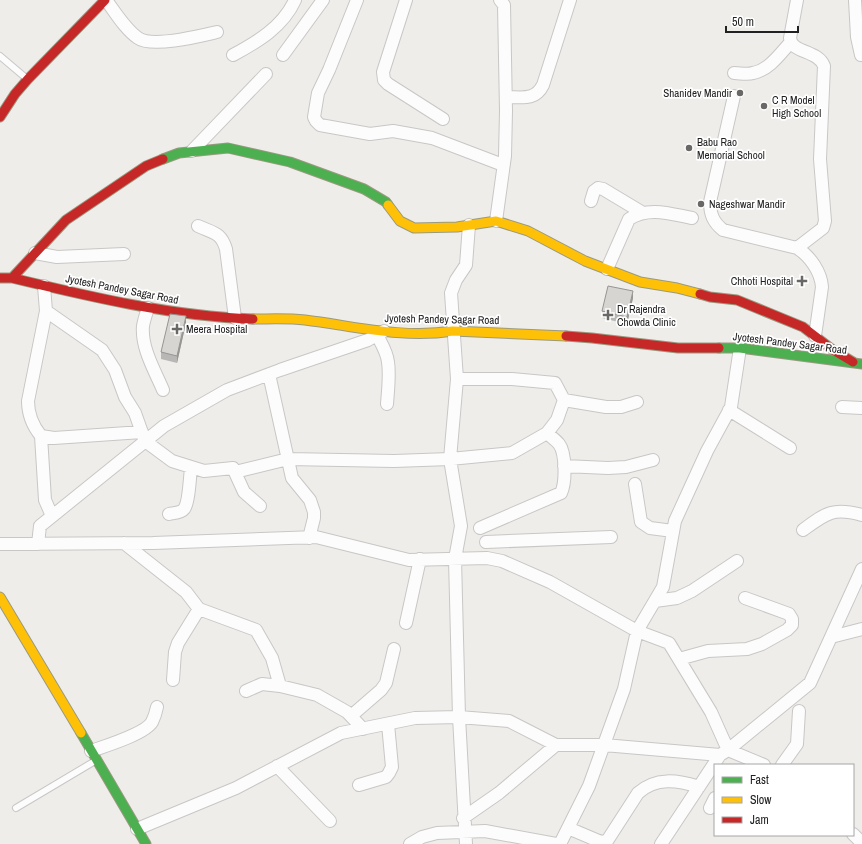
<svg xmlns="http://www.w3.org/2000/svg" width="862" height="844" font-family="'Archivo Narrow',sans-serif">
  <rect width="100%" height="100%" fill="#efedea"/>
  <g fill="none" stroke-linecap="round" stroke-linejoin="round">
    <g stroke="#c8c7c6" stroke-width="8">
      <path id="lane" d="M0 56 26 78
        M16 808 95 761"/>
    </g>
    <g stroke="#c8c7c6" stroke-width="14">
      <path id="street" d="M106 0C115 12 125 29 138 38 152 48 200 36 217 32
        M357 0 329 70 318 93 314 117 316 121 320 125 370 134 393 131 432 138 503 165
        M406 0 383 72 384 80 388 84 443 119
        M797 0 790 38C791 53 818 50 824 66L820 159 825 221 823 228 797 248
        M855 0 857 37 861 55H862
        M233 55C257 42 283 27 295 0
        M283 55 323 0
        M734 73C740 73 747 75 753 73 769 70 780 54 790 43
        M734 96 710 202C710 214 713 222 723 230L797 248C810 256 821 272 822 287L815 336
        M506 97C522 97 535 101 543 85L570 0
        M192 151 266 74
        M591 201 594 191 598 188 603 189 643 213
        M496 221 505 156 506 111 504 5 500 0
        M198 226C213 233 221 232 226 249L235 318
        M35 253 57 257 124 254
        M607 269 629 219C649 206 671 214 692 218
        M44 286 46 311 102 350 115 370 125 397 135 413 145 441 172 461 204 471 233 468 244 492 260 506
        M148 308C146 314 144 320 143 326 141 348 155 371 163 390
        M46 311 28 401C28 415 32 425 41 436L54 438 142 432
        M377 335C381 343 387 352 388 362 390 375 388 390 387 404
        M269 374 292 478 310 500 314 512V518L309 538
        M564 400 606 407H621L637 402
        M842 407 862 408
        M729 410 790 448
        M41 436 45 500 52 516
        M564 466 608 468 626 467 653 460
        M235 472 288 459 394 461 450 459 512 453 547 433 557 420 564 400 555 383 512 379H457
        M635 484 641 522 650 528 673 531
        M169 514C174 513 181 513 184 509 189 503 190 476 191 467
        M480 528 561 493C566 483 566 453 559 444 556 440 551 437 547 433
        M803 530C826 513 833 507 862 515
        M486 542 611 537
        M124 543 186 592 199 609 256 630 272 658 280 686
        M0 544 153 543 316 537 409 560 487 558 502 561 550 582 637 631 669 643 711 712 728 750 764 765
        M38 544 40 526 164 426 227 390 280 370 368 340 384 331
        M655 601 677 598 692 591 737 561
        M406 623 420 559
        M831 637 862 629
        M679 659 708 651 747 649 762 644 787 630 792 625V619L789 614 745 598
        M173 680 175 652 178 643 199 609
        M246 691 262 684 280 686 317 695 347 712 363 729
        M351 716 381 690 386 683 394 649
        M91 751C105 746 145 734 152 722 154 718 156 712 157 707
        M782 765 797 744 799 711
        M277 766 330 821
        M359 785 386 777 389 773 392 767 388 724
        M710 808 715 798
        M463 818 499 793 556 745
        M568 828 601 842 607 841 638 793C656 777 677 780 699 787
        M137 829 236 788 341 733 415 718 459 717 509 721 556 745H604L720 755 728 750 810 683 862 569
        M853 834 862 843
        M410 844 422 837 437 833 485 831 556 844
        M466 844 459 717 455 559 461 526 450 459 457 379 451 293 456 280 466 265 469 225
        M560 844 589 786 624 689 637 631 663 587 675 521 707 451 731 407 740 348
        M661 844 720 755"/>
    </g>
    <g stroke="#9a9a80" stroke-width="11">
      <path id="fast" d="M163 159 179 153 228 148 290 162 364 189 386 202 388 205
        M719 348H740L862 364
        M81 733 146 844"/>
    </g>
    <g stroke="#9a9a80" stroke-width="11">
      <path id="slow" d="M388 205 400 221 414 228 457 227 496 221 528 231 585 261 640 282 677 288 700 294
        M253 319C270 319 288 318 305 320 354 326 403 339 453 331L566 336
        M0 597 81 733"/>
    </g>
    <g stroke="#9a9a80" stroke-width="11">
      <path id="jam" d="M0 117 15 94 28 79 105 0
        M0 278H12C91 297 171 316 253 319
        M12 278 66 220 146 166 163 159
        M700 294 710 297 737 300 803 327 833 350 853 362
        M566 336 592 338 678 348H719"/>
    </g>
    <use href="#lane" stroke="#fdfcfc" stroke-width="6"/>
    <use href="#street" stroke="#fdfcfc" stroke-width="12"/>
    <use href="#fast" stroke="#4caf50" stroke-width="9"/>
    <use href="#slow" stroke="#ffc107" stroke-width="9"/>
    <use href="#jam" stroke="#c62828" stroke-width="9"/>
  </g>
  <path fill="#b9b7b5" d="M633 298 627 324 602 318V311Z
    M186 323 177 363 161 359V352Z"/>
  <path fill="#969593" d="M633 291V298L627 324V317Z
    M186 316V323L177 363V356Z"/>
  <path fill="#d7d5d2" stroke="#969593" d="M608 286 633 291 627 317 602 311Z
    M170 314 186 316 177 356 161 352Z"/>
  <g fill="#696867" stroke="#fff" stroke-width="1.5">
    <circle cx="740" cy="93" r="4"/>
    <circle cx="764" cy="106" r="4"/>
    <circle cx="689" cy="148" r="4"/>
    <circle cx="701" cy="204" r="4"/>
    <path d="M800 275h4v4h4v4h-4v4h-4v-4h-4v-4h4z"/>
    <path d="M606 309h4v4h4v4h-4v4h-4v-4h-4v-4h4z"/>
    <path d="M175 323h4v4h4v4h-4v4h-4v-4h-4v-4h4z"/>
  </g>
  <g text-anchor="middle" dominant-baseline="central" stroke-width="3.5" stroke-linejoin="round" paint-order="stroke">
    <g font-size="11" fill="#212121" stroke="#fff" text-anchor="start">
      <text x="732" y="93" text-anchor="end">Shanidev Mandir</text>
      <text x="772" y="100">C R Model<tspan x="772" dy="13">High School</tspan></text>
      <text x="697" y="142">Babu Rao<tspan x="697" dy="13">Memorial School</tspan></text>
      <text x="709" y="204">Nageshwar Mandir</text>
      <text x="793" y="281" text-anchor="end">Chhoti Hospital</text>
      <text x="617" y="309">Dr Rajendra<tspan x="617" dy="13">Chowda Clinic</tspan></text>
      <text x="186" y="329">Meera Hospital</text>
    </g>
    <g font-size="11" fill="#212121" stroke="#fff">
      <text transform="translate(122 289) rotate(11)">Jyotesh Pandey Sagar Road</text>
      <text transform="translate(442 319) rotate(1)">Jyotesh Pandey Sagar Road</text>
      <text transform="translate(790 343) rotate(7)">Jyotesh Pandey Sagar Road</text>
    </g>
  </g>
  <rect x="714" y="764" width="140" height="72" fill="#ffffff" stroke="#a6a6a6"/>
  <rect x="722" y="777" width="20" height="6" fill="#4caf50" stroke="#a6a6a6"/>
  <text x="750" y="784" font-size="12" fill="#212121">Fast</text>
  <rect x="722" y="797" width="20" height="6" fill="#ffc107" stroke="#a6a6a6"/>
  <text x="750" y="804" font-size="12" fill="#212121">Slow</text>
  <rect x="722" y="817" width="20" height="6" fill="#c62828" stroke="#a6a6a6"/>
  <text x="750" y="824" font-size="12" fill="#212121">Jam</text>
  <path d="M726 26v6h72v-6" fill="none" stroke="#212121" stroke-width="2"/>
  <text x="732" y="26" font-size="12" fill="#212121" stroke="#ffffff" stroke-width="3" paint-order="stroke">50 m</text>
</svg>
